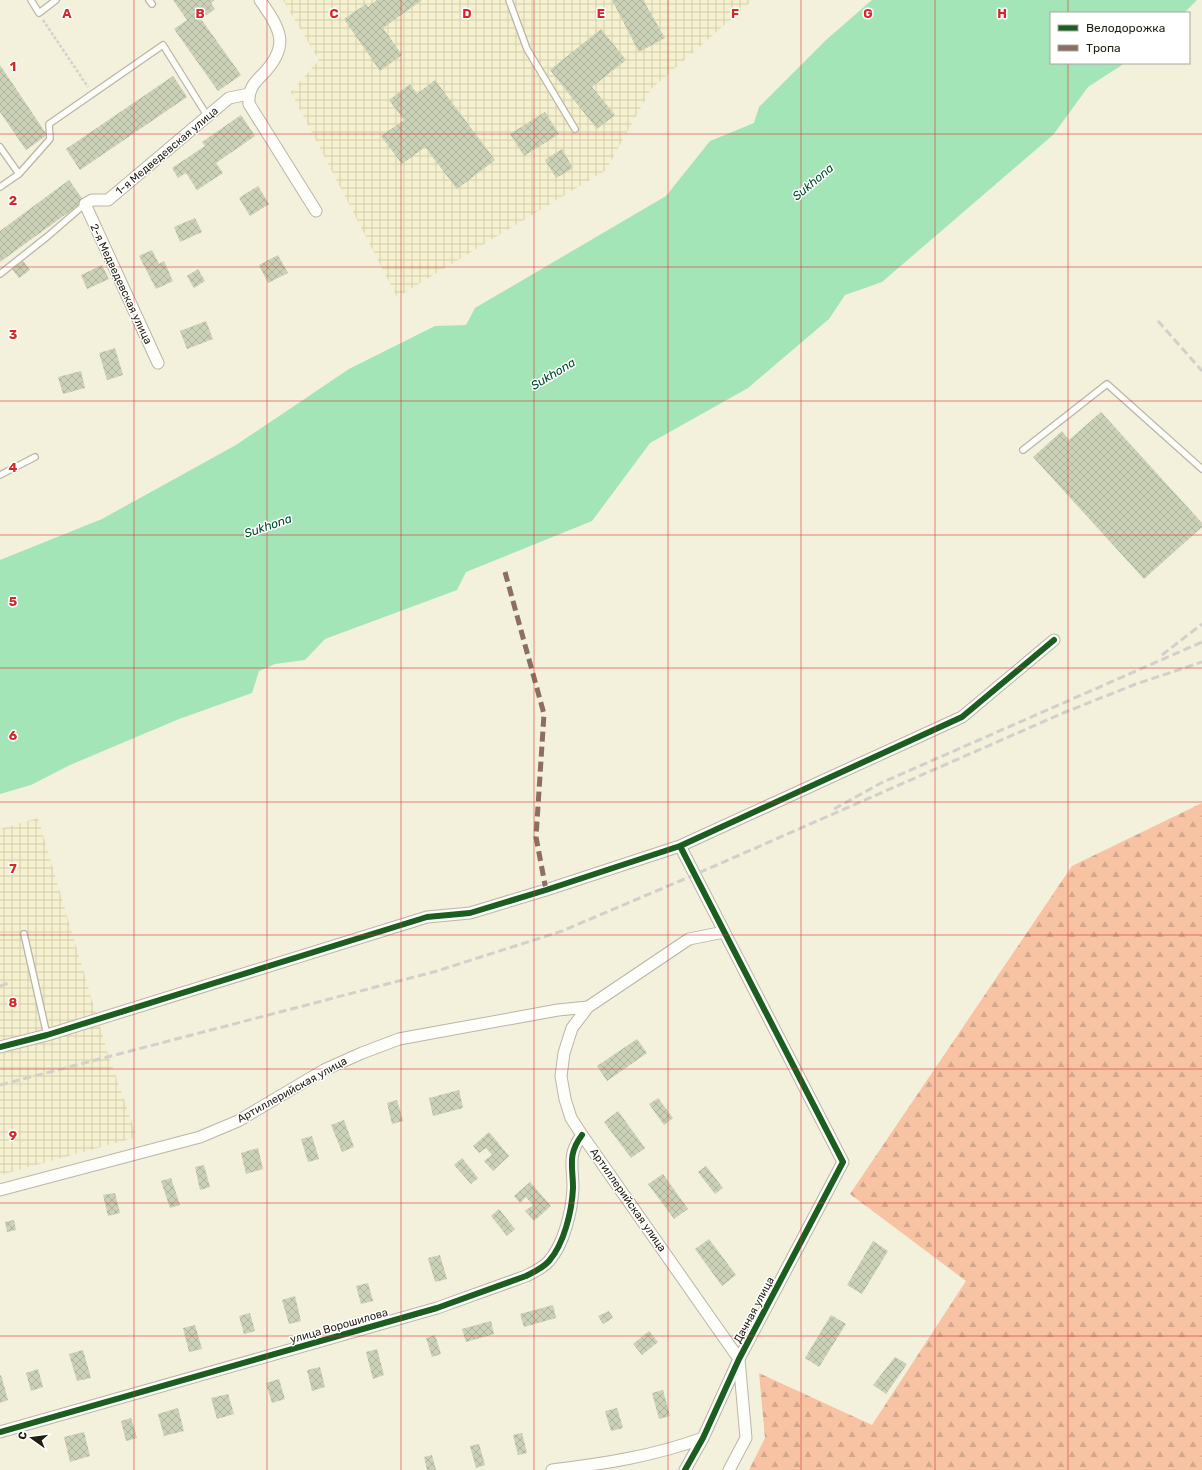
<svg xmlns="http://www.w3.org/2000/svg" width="1202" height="1470" font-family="Rubik,sans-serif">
  <defs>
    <pattern id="industrial-grid" width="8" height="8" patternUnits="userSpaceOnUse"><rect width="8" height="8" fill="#f5f0ce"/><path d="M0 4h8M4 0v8" fill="none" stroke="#d2cdb0"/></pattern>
    <pattern id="forest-firs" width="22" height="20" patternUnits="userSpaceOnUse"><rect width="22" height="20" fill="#f7c3a3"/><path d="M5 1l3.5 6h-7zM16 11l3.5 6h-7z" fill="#d3a78b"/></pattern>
    <pattern id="building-cross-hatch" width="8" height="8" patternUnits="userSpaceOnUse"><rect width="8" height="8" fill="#cbd1b7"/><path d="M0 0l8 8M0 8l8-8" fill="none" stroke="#aeb39c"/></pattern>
  </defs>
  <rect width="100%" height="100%" fill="#f3f0dc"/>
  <path fill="url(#industrial-grid)" d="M283 0H753L651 89 606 170 397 297 291 92 319 60Z
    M38 818 108 1054 137 1137 0 1175V829Z"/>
  <path fill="url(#forest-firs)" d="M1202 803V1470H749L765 1438 759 1373 872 1425 966 1281 850 1194 1072 866Z"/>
  <path fill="#a3e5b6" d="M872 0H1197L1184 13H1051V63H1125L1088 87 1053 135 882 282 845 295 829 319 748 388 650 443 592 521 466 572 457 590 325 639 305 660 275 664 259 671 252 693 179 719 70 765 31 785 0 794V560L102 519 236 445 349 369 435 326 466 325 475 308 666 196 710 141 754 123 759 107 826 40Z"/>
  <path fill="url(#building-cross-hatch)" d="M173 0H215L211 3 215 9 201 19 241 75 218 91 174 29 187 20Z
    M377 0H422L383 28 402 55 380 71 344 19 366 4 368 7Z
    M612 0H643L665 38 639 52Z
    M601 29 626 60 592 87 615 115 597 129 550 70Z
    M0 65 47 135 26 150 0 112Z
    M173 76 187 97 80 170 66 149Z
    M435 80 495 160 457 189 425 147 402 164 381 136 404 120 389 100 410 84 417 94Z
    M545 112 559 134 524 156 510 134Z
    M241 115 255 136 216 163 223 173 197 190 186 173 178 178 172 168 205 146 202 142Z
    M562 149 573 168 556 178 545 160Z
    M69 180 84 201 0 262V231Z
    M258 186 269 204 250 216 239 198Z
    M195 218 202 232 180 242 174 227Z
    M152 250 159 264 164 261 173 281 156 289 139 256Z
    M278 255 288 273 268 283 259 265Z
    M23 261 30 270 19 278 12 269Z
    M102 265 109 279 87 289 81 275Z
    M198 269 205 281 194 288 187 276Z
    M206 321 213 339 187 349 180 331Z
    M115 348 123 375 107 380 99 353Z
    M81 371 85 388 63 394 58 377Z
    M1101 412 1202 523V527L1144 579 1033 457 1062 431 1069 440Z
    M637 1039 647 1053 607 1081 597 1066Z
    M459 1090 463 1108 433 1116 429 1098Z
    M658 1098 673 1118 664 1125 649 1104Z
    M397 1100 403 1121 392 1124 387 1103Z
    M618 1111 645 1148 631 1158 604 1122Z
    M344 1120 354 1147 342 1152 331 1125Z
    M489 1132 509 1156 493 1171 484 1161 492 1155 486 1148 479 1153 473 1146Z
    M312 1136 319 1159 308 1162 301 1139Z
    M258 1148 263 1169 246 1174 241 1153Z
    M462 1158 478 1178 471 1184 454 1165Z
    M204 1165 210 1187 200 1190 195 1167Z
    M706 1166 723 1188 715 1194 698 1172Z
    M663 1174 688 1209 674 1219 648 1184Z
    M171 1178 180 1205 170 1208 161 1181Z
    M530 1182 551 1206 534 1221 525 1211 533 1205 526 1197 520 1203 514 1196Z
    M115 1193 120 1213 108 1216 103 1195Z
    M499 1209 515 1229 507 1236 491 1216Z
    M14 1220 16 1230 7 1232 5 1222Z
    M709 1239 736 1275 722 1286 695 1249Z
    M873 1241 888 1251 862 1294 847 1285Z
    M440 1255 447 1279 435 1282 428 1258Z
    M368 1283 373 1301 361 1304 356 1286Z
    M295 1296 301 1321 289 1324 282 1300Z
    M553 1305 556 1318 524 1327 520 1314Z
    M609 1311 613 1318 603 1324 598 1316Z
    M250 1313 255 1331 244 1334 239 1316Z
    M831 1315 846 1324 819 1367 805 1358Z
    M491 1321 494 1334 466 1342 462 1329Z
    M195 1325 202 1349 189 1352 183 1328Z
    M649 1331 658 1342 642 1355 633 1344Z
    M435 1335 441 1354 432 1357 426 1338Z
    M377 1349 384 1375 373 1379 366 1352Z
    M83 1350 91 1378 77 1381 69 1354Z
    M895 1357 907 1364 886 1394 873 1385Z
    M320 1367 325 1387 312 1391 307 1370Z
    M38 1369 43 1387 31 1391 26 1373Z
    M1 1375 8 1400 0 1403V1376Z
    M279 1379 285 1399 272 1403 266 1383Z
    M663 1390 670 1416 659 1419 652 1393Z
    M228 1394 234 1414 217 1419 211 1398Z
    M178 1408 184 1431 164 1436 158 1414Z
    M617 1408 623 1428 611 1431 605 1411Z
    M131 1418 137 1438 126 1441 121 1421Z
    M84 1432 90 1456 70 1462 64 1437Z
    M522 1433 527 1453 518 1455 513 1435Z
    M479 1444 485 1465 476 1468 470 1446Z
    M432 1455 436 1470H427L424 1457Z"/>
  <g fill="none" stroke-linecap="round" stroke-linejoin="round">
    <g stroke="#b9b6a7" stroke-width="8">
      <path id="service" d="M31 0 39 13 56 0
        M149 0 152 4
        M509 0 527 49 575 129
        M0 147 19 174 0 187
        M19 174 50 139 49 124 163 45 208 117
        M0 274 48 236 85 204
        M1023 450 1107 384 1202 469
        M0 475 35 457
        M24 934 47 1035"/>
    </g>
    <g stroke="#b9b6a7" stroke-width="13">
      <path id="minor" d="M260 0C280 29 291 45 263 74 253 84 248 90 249 104L316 211
        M158 363 85 204 92 200H108L229 98 249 94
        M680 846 962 717 1054 640
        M724 932 689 939 588 1007 572 1028 564 1053 561 1076 565 1099 571 1118 582 1135 739 1359 746 1438 729 1470
        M0 1047 47 1035 427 917 470 913 546 890 680 846 843 1162 739 1359 703 1438 685 1470
        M0 1190 200 1137 238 1121 324 1070 362 1053 399 1039 558 1010 588 1007
        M0 1432 437 1308 526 1276C534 1272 543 1268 549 1261 564 1244 572 1211 573 1188 573 1166 567 1155 582 1135
        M552 1470C603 1464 654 1456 703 1438"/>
    </g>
    <path stroke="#d2d1cc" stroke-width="2.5" stroke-dasharray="3 2" stroke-linecap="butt" d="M43 20 88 87"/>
    <use href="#service" stroke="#fdfdfa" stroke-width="5.5"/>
    <use href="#minor" stroke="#fdfdfa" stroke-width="11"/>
    <path stroke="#d1d0ca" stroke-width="3" stroke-dasharray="8 4" stroke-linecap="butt" d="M1158 321 1202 371
      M1162 655 1202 624
      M834 809 881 783 1202 642
      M0 986 9 983
      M0 1085 437 971 562 931 694 875 1063 713 1136 684 1202 662"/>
    <path stroke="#8d6e63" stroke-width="5" stroke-dasharray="10 5" stroke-linecap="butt" d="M505 572 544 714 536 837 546 890"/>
    <g stroke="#fff" stroke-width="8">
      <path id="cycleway" d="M680 846 962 717 1054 640
        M0 1047 47 1035 427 917 470 913 546 890 680 846 843 1162 739 1359 703 1438 685 1470
        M0 1432 437 1308 526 1276C534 1272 543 1268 549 1261 564 1244 572 1211 573 1188 573 1166 567 1155 582 1135"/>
    </g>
    <use href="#cycleway" stroke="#1b5e20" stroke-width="6"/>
  </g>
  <path fill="none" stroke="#d62828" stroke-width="1" stroke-opacity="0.55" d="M134 0V1470M267 0V1470M401 0V1470M534 0V1470M668 0V1470M801 0V1470M935 0V1470M1068 0V13M1068 63V1470M0 134H1202M0 267H1202M0 401H1202M0 535H1202M0 668H1202M0 802H1202M0 935H1202M0 1069H1202M0 1203H1202M0 1336H1202"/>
  <g text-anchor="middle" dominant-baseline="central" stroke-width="3" stroke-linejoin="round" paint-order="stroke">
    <g font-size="11" fill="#211f11" stroke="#fff">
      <text transform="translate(167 151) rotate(-40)">1-я Медведевская улица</text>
      <text transform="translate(121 284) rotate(65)">2-я Медведевская улица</text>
      <text transform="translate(292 1090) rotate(-29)">Артиллерийская улица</text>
      <text transform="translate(628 1200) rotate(55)">Артиллерийская улица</text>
      <text transform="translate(754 1310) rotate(-62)">Дачная улица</text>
      <text transform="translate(339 1326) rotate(-16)">улица Ворошилова</text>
    </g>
    <g font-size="12" font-style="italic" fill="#004d29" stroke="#fff">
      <text transform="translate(813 182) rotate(-40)">Sukhona</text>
      <text transform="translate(553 374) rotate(-31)">Sukhona</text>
      <text transform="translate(268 526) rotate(-19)">Sukhona</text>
    </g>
  </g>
  <g font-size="13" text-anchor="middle" font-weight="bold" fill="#d62828" stroke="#fff" stroke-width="3" stroke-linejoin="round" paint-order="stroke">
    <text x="67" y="18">A</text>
    <text x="200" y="18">B</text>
    <text x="334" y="18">C</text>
    <text x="467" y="18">D</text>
    <text x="601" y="18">E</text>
    <text x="735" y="18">F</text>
    <text x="868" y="18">G</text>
    <text x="1002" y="18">H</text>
    <text x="13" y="71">1</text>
    <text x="13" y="205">2</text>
    <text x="13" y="339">3</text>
    <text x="13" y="472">4</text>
    <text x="13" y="606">5</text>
    <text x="13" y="740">6</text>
    <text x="13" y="873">7</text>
    <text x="13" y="1007">8</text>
    <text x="13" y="1140">9</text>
  </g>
  <rect x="1050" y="12" width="140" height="52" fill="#ffffff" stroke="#a6a5a0"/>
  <rect x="1058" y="25" width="20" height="6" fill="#1b5e20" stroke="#a6a5a0"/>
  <text x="1086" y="32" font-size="12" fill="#211f11">Велодорожка</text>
  <rect x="1058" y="45" width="20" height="6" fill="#8d6e63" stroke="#a6a5a0"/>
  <text x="1086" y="52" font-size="12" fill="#211f11">Тропа</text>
  <g transform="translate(32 1438) rotate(284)" stroke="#ffffff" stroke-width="3" paint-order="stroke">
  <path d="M0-3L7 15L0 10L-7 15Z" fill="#211f11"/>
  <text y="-6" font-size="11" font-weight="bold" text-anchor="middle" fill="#211f11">С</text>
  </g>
</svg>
